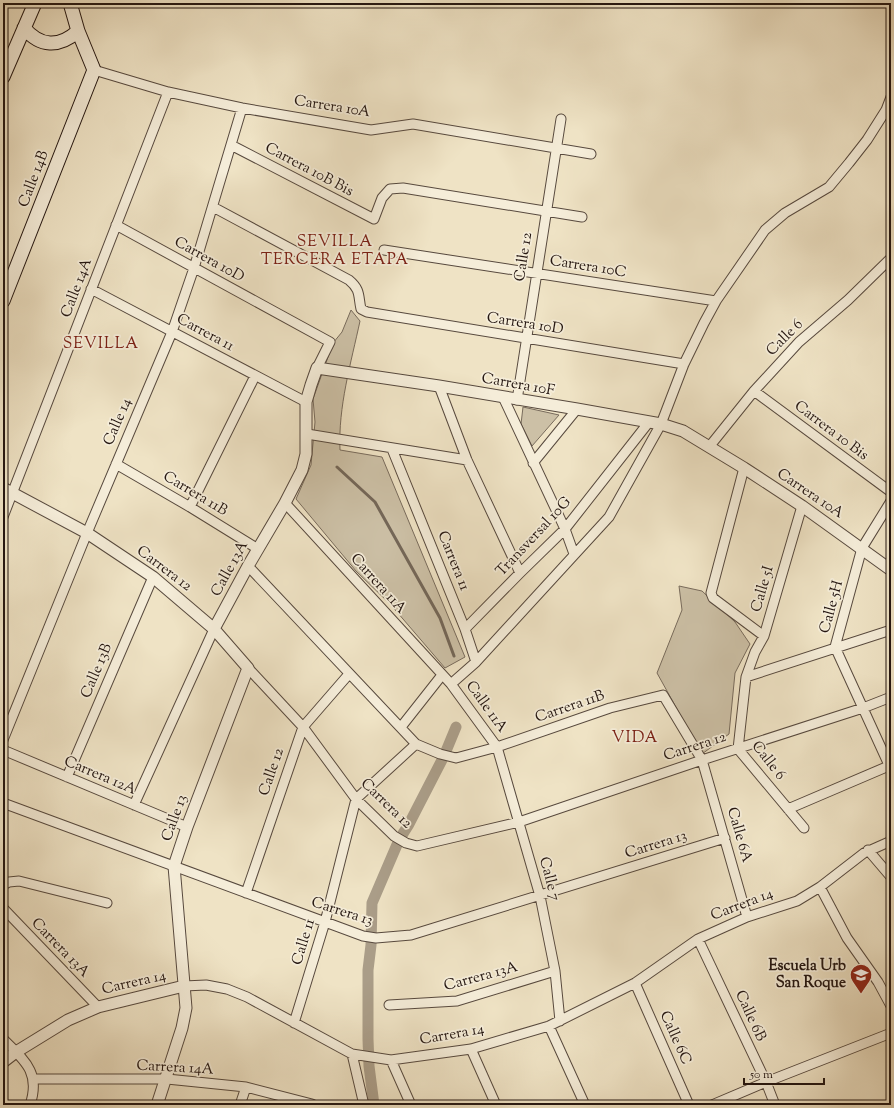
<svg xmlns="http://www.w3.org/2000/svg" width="894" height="1108" font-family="'Sorts Mill Goudy',serif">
  <rect width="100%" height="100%" fill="#efe3c5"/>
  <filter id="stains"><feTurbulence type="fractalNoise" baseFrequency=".005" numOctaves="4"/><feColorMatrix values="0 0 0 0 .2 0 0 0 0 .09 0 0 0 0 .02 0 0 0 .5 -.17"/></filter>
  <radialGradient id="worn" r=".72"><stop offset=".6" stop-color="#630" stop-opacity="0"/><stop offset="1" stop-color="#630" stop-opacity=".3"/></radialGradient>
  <path fill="#ccc0a6" stroke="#786b5c" d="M351 310 360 321C351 363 338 407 340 450L382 457 465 657 445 668 391 605 356 571 296 499 311 465 315 422 313 399 333 343 342 332Z
    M523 407 559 415 532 446 521 424Z
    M679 586 702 591 735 622 750 644 735 673 729 734 702 754 657 673 682 610Z"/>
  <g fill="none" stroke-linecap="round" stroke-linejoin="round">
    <path stroke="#746758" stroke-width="3" d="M337 467 375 502 440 618 454 656"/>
    <path stroke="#aa9d88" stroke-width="11" d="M374 1105 369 1066 368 1039V970L371 945 372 903 399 840 409 824 444 756 456 727"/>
    <g stroke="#57493e" stroke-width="11">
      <path id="minor" d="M94 70 168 92 242 108 371 130 413 124 591 154
        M231 145 374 219 382 198 390 189 403 188 582 217
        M213 207 349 280C361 290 358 296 361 309L367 312 684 364
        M116 225 330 342 317 368
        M384 250 716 301
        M91 289 306 402
        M439 386 467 460 520 573
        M754 391 891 492
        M503 397 565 529 574 554
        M517 400 561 119
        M307 434 467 460
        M709 447 754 391 799 342 848 300 891 258
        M392 449 465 629 476 662
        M533 463 577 409
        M116 464 190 507 258 549
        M744 468 711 593 713 598 764 636
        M285 503 451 684 497 747 540 896 555 971 560 1021
        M802 506 764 636 755 652 746 677 738 749 804 828
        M190 507 255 376
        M3 517 168 92
        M248 566 416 744 440 754 456 758 497 747 610 708 663 695 702 760 747 917
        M465 629 520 573 565 529 649 422
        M248 668 303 727 356 799 394 836 406 843 417 846 519 822 702 760 863 708 891 697
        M746 677 891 630
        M451 684 476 662 609 517 661 424 684 364 704 323 716 301 765 230 785 213 829 187 849 163 867 140 886 110 891 97
        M401 727 442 675
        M3 740 87 533 172 332 194 268 242 108
        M3 750 187 827
        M889 765 835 647 862 548 891 501
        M67 777 153 577
        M3 803 363 936 376 938 411 935 725 838
        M134 805 214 629
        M788 809 891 765
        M868 850 891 877
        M3 885 9 882 19 881 107 903
        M820 887 847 938 878 982 891 1006
        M246 893 303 727 349 674
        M3 908 98 1007
        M698 939 766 1082 775 1105
        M635 983 689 1105
        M184 986 206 985 227 989 247 997 352 1054 391 1060 471 1049 549 1026 635 983 698 939 747 917 797 901 820 887 864 853 891 841
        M389 1005 457 1001 555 971
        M294 1023 325 922 356 799 416 744
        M549 1026 585 1105
        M3 1039C24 1060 41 1072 30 1105
        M471 1049 496 1105
        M352 1054 364 1105
        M391 1060 411 1105
        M34 1079H167L246 1087 312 1104V1105
        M240 1105 246 1087
        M712 1105 766 1082 891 1033"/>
    </g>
    <g stroke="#57493e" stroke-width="13">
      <path id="tertiary" d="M3 488 87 533 153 577 214 629 248 668 187 827 174 866 186 1008 182 1028 157 1105
        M214 629 248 566 285 503 302 470 306 454V402L311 385 317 368 439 386 577 409 661 424 683 431 744 468 802 506 891 570
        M3 1062 16 1052 68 1020 98 1007 184 986"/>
    </g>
    <g stroke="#241611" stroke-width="15">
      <path id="secondary" d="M24 28C40 47 59 48 78 31
        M3 77 35 3
        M3 301 94 70 78 31 70 3"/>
    </g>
    <use href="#minor" stroke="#f5edd9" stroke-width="9"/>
    <use href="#tertiary" stroke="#f5edd9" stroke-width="11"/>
    <use href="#secondary" stroke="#f5edd9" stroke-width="13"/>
  </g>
  <defs>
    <g id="school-pin" transform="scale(1.15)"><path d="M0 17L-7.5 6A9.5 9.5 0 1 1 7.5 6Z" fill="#8f2418" stroke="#f5edd9"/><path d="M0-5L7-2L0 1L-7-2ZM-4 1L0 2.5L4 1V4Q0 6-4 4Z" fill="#fff"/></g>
  </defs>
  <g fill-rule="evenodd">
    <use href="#school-pin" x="861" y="975"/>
  </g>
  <g text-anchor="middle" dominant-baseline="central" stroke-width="3.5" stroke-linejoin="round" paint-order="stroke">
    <g font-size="15" fill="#241611" stroke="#f5edd9">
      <text transform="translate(332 107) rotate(9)">Carrera 10A</text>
      <text transform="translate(309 170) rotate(28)">Carrera 10B Bis</text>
      <text transform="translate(34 179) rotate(-69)">Calle 14B</text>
      <text transform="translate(524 257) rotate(-81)">Calle 12</text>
      <text transform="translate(209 260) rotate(29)">Carrera 10D</text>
      <text transform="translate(588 267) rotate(9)">Carrera 10C</text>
      <text transform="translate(77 288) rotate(-69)">Calle 14A</text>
      <text transform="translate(525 324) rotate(9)">Carrera 10D</text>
      <text transform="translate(205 333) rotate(28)">Carrera 11</text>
      <text transform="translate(785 338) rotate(-45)">Calle 6</text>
      <text transform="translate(518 385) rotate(10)">Carrera 10F</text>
      <text transform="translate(118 422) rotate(-67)">Calle 14</text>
      <text transform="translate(831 431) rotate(37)">Carrera 10 Bis</text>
      <text transform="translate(195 494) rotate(31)">Carrera 11B</text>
      <text transform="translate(810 494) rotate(34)">Carrera 10A</text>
      <text transform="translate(534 537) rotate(-47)">Transversal 10G</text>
      <text transform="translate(453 561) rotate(68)">Carrera 11</text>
      <text transform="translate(164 569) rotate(37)">Carrera 12</text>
      <text transform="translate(230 569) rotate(-61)">Calle 13A</text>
      <text transform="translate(378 584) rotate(48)">Carrera 11A</text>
      <text transform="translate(763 589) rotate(-74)">Calle 5I</text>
      <text transform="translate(832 607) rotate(-75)">Calle 5H</text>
      <text transform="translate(97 671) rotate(-67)">Calle 13B</text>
      <text transform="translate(486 707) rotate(54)">Calle 11A</text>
      <text transform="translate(570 707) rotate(-19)">Carrera 11B</text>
      <text transform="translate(695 747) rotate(-18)">Carrera 12</text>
      <text transform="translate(768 761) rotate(52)">Calle 6</text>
      <text transform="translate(272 772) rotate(-71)">Calle 12</text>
      <text transform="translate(100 776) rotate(23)">Carrera 12A</text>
      <text transform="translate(386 804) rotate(44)">Carrera 12</text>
      <text transform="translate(175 818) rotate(-70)">Calle 13</text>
      <text transform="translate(739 835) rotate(74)">Calle 6A</text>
      <text transform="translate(656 845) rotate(-17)">Carrera 13</text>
      <text transform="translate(549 879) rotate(75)">Calle 7</text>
      <text transform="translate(742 905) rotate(-21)">Carrera 14</text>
      <text transform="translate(342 912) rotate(18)">Carrera 13</text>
      <text transform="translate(304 942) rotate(-73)">Calle 11</text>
      <text transform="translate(60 948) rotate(46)">Carrera 13A</text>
      <text transform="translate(481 977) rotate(-15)">Carrera 13A</text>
      <text transform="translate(134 983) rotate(-13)">Carrera 14</text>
      <text transform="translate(750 1016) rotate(65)">Calle 6B</text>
      <text transform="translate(452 1035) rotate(-10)">Carrera 14</text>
      <text transform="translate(675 1038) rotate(66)">Calle 6C</text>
      <text transform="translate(175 1068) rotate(3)">Carrera 14A</text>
    </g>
    <g font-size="15" font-weight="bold" fill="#241611" stroke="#f5edd9" text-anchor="end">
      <text x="846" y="966">Escuela Urb<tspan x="846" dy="17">San Roque</tspan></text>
    </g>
    <g font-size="16" letter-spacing="1" fill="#7a1f14" stroke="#f5edd9">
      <text x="335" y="242">SEVILLA<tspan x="335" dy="18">TERCERA ETAPA</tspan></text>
      <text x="101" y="344">SEVILLA</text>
      <text x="635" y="738">VIDA</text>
    </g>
  </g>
  <rect width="894" height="1108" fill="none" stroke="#efe3c5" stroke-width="16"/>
  <rect x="4" y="4" width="886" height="1100" fill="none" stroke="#241611" stroke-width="2"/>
  <rect x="8" y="8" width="878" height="1092" fill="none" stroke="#241611"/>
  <path d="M744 1078v6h80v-6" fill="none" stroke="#241611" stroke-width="2"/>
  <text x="750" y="1078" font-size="12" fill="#241611" stroke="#f5edd9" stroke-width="3" paint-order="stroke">50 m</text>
  <rect width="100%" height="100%" filter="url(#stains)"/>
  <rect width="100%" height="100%" fill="url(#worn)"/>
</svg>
